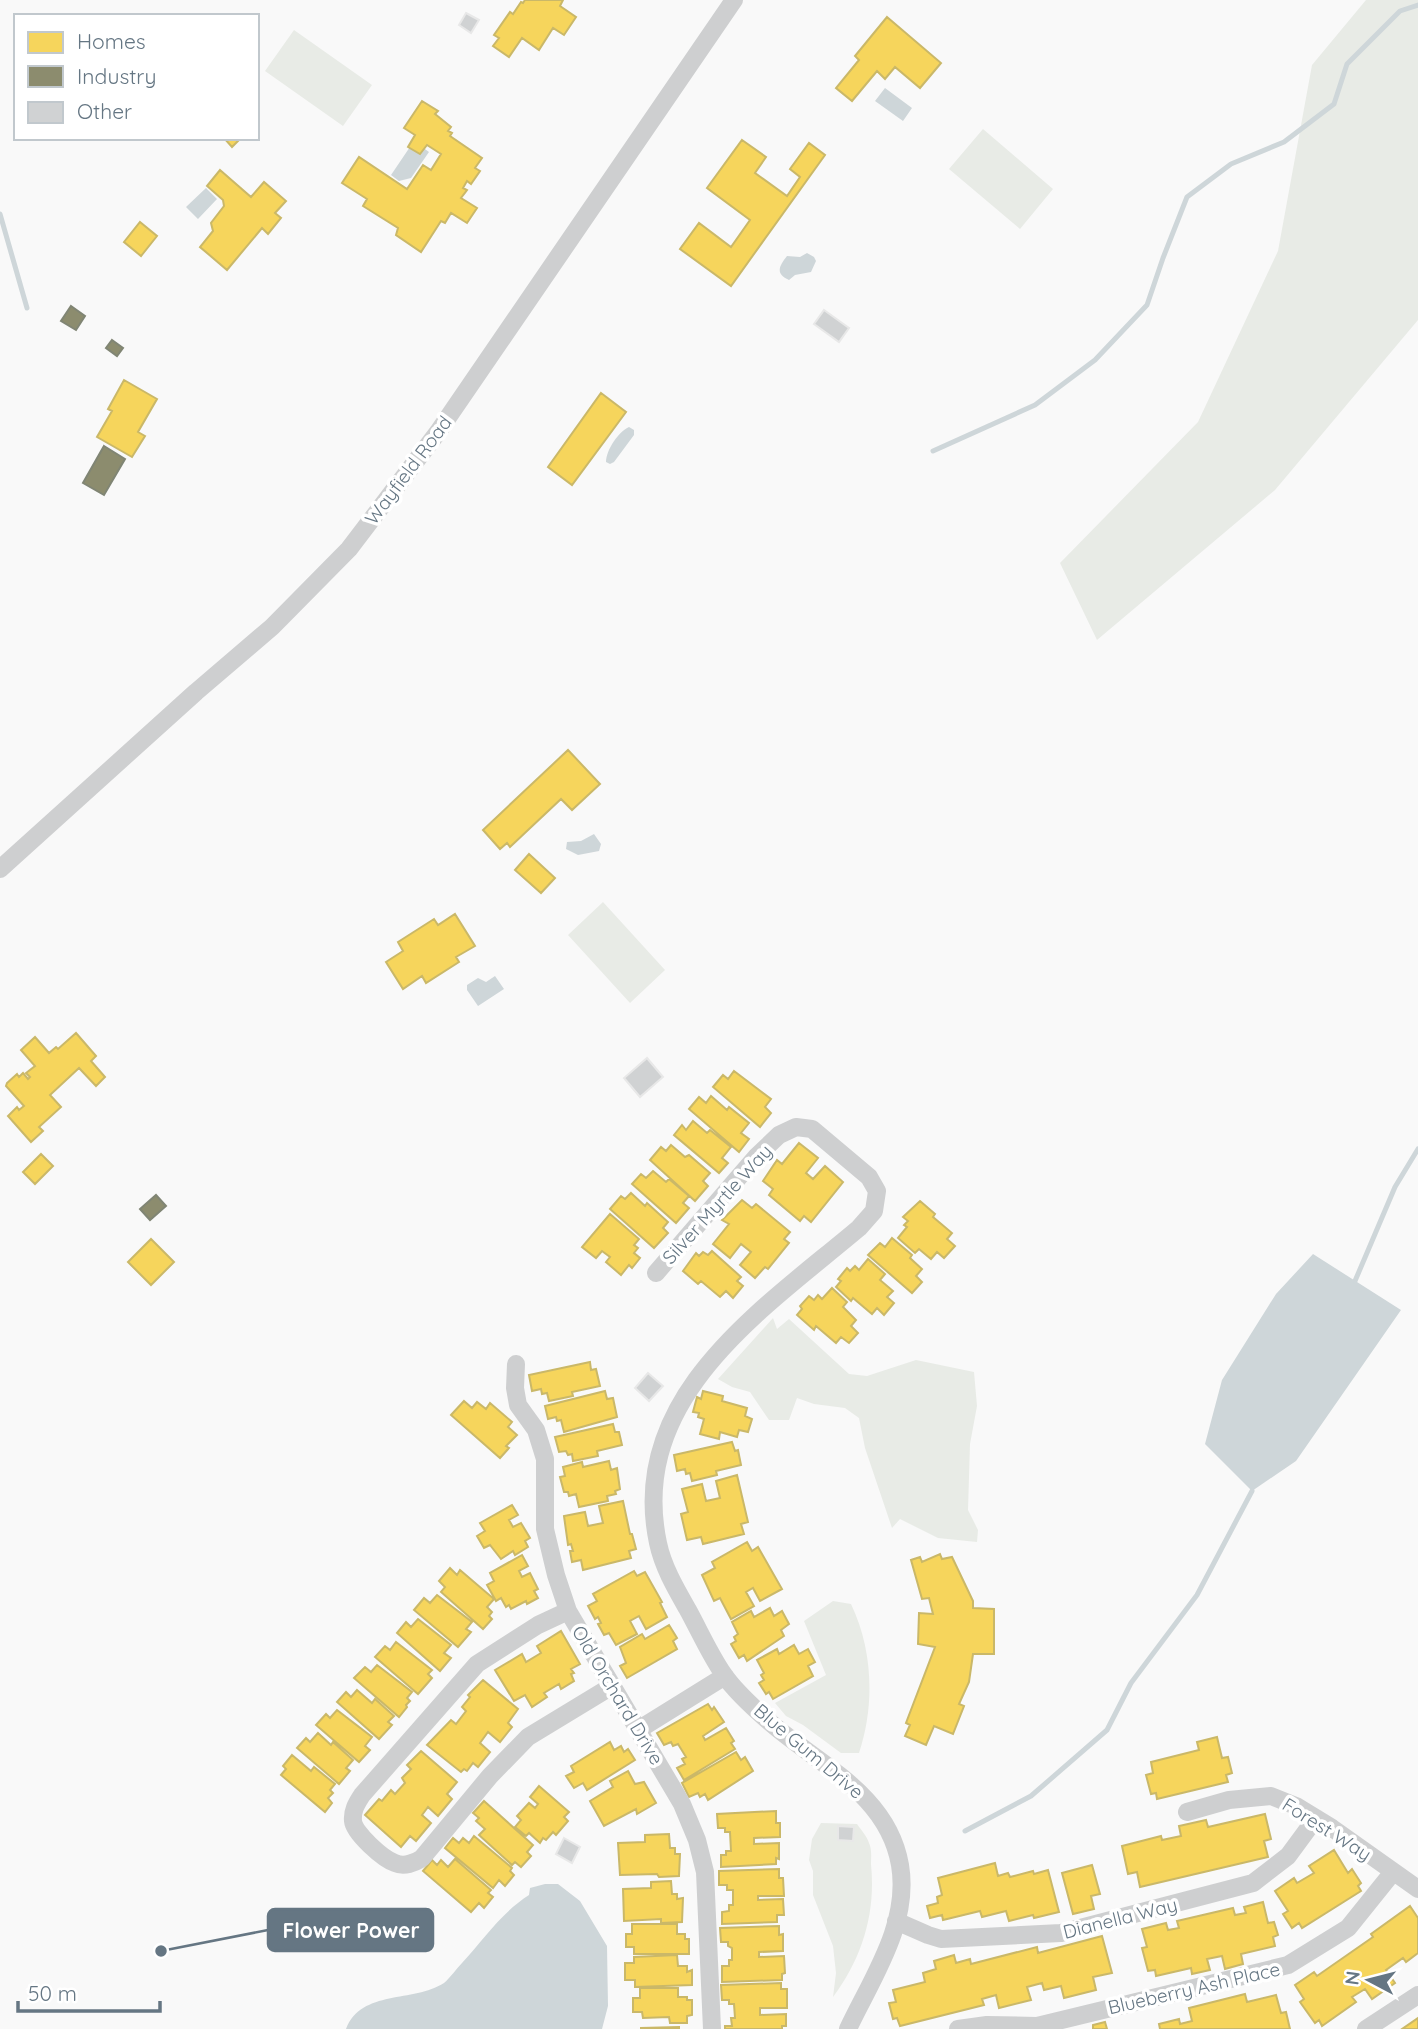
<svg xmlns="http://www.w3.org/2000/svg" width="1418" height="2029" font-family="Quicksand,sans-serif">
  <rect width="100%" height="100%" fill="#f9f9f9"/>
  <path fill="#e8ebe6" d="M1366 0H1418V320L1275 490 1097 640 1060 563 1198 422 1278 251 1312 65Z
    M294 30 372 85 343 126 265 71Z
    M983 129 1053 189 1020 229 949 169Z
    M603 902 665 970 630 1003 568 935Z
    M773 1318 777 1329 789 1319 849 1374 867 1376 916 1360 974 1372 977 1406 970 1444 968 1510 978 1530 977 1542 938 1538 900 1519 892 1528 865 1448 859 1418 845 1408 814 1404 797 1398 789 1420H769L750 1392 732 1387 718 1379Z
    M833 1601 851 1604C873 1650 875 1705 859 1753H841L803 1725 786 1716 775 1703 826 1675 804 1621Z
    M821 1823 857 1824C861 1830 867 1836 869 1843 872 1849 871 1858 871 1864 876 1914 862 1958 833 1997L836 1973 833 1946 813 1895V1871L809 1860 812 1839Z"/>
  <path fill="#ced6d9" d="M885 88 912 108 903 121 875 101Z
    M414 141 429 152 411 178 399 181 391 175Z
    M206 188 217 199 198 219 186 207Z
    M807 253 814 257 816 261 811 272 795 275 789 280C775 274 779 266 787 256L800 257Z
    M629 427 634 430V435L614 462 610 464 606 462C606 450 619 431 629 427Z
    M594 834 601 844 599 851 578 855 566 849 567 842 581 841Z
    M495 976 504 989 478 1006 467 990V985L478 978 486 982Z
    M1313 1254 1401 1310 1296 1461 1252 1491 1205 1444 1222 1380 1276 1294Z
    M545 1884H558L580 1901 607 1946 608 2006 602 2029H346C362 1989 413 2003 444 1983 450 1978 456 1969 462 1963 484 1939 501 1913 529 1895L530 1888Z"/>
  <path fill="#f6d55c" stroke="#cab868" stroke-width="2" d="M525 0H563L560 6 576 17 564 35 553 28 539 50 522 38 509 57 493 46 499 38 494 35 510 12 513 14 521 2 523 3Z
    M887 17 941 63 920 88 895 67 885 79 877 71 852 101 836 88 859 60 855 56Z
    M422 101 438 111 435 114 451 127 448 131 452 133 450 136 482 158 475 168 480 171 471 184 467 181 463 188 467 190 461 198 477 208 467 223 451 213 445 223 441 221 421 252 396 235 398 228 363 206 367 199 342 183 359 157 407 189 423 165 431 170 441 154 427 145 420 154 408 147 415 135 404 128Z
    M224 138H241L232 147Z
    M742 140 766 157 755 173 787 196 800 177 790 169 809 143 825 155 731 286 680 249 699 223 731 247 750 220 707 188Z
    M220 170 251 197 264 182 286 201 275 213 281 218 268 234 262 228 227 270 200 247 213 231 211 223 224 206 223 200 207 186Z
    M140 222 157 236 141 256 124 242Z
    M124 380 157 399 138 432 145 436 132 457 97 437 112 411 108 409Z
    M601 393 626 412 572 485 548 467Z
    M568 750 600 784 572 810 561 799 510 847 507 843 500 849 483 830Z
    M529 854 555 878 541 893 515 870Z
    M455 914 475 946 456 957 459 962 426 983 422 976 403 989 386 962 403 951 398 942 434 919 438 925Z
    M76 1033 96 1056 91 1061 105 1077 96 1086 79 1068 50 1095 61 1107 39 1127 43 1131 31 1142 8 1116 17 1107 19 1110 24 1106 6 1086 7 1083 17 1074 19 1077 23 1073 28 1079 30 1077 26 1073 35 1066 21 1050 35 1037 49 1053 56 1047 58 1049Z
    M734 1071 771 1099 765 1107 771 1113 760 1127 713 1087 723 1075 728 1079Z
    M711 1096 727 1110 729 1107 749 1123 741 1133 749 1139 739 1152 689 1109 699 1097 706 1103Z
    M693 1121 707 1133 710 1130 731 1147 722 1158 728 1163 719 1173 674 1135 682 1125 686 1130Z
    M799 1143 818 1158 806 1173 813 1179 825 1166 843 1182 811 1222 804 1216 800 1221 769 1195 773 1189 763 1181 777 1160 782 1164Z
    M671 1145 685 1157 689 1155 710 1173 703 1181 708 1186 695 1201 650 1160 661 1147 666 1151Z
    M41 1154 53 1166 35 1184 23 1172Z
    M653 1171 666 1182 669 1179 689 1196 683 1203 689 1208 676 1223 632 1184 641 1174 646 1178Z
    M631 1193 645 1206 647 1203 668 1222 663 1228 668 1233 654 1248 610 1209 621 1196 625 1199Z
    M742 1200 752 1208 756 1204 790 1232 784 1239 789 1243 768 1269 765 1267 755 1278 740 1265 751 1252 741 1244 730 1258 713 1244 729 1224 722 1220Z
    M920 1201 935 1214 933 1217 952 1233 947 1239 955 1246 944 1258 937 1252 931 1259 919 1249 915 1253 898 1238 907 1227 904 1225 908 1221 903 1217Z
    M610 1214 639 1239 634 1245 638 1248 634 1253 640 1258 632 1268 629 1265 621 1275 606 1262 610 1257 602 1251 596 1258 582 1247Z
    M892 1238 912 1255 910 1258 922 1269 916 1276 922 1282 912 1293 868 1255 880 1243 885 1247Z
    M151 1239 174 1262 151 1285 128 1262Z
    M712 1251 741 1277 737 1281 743 1286 733 1298 726 1291 720 1297 701 1281 698 1284 683 1271 696 1253 699 1256 703 1252 708 1255Z
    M868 1259 885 1274 880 1280 893 1291 887 1297 894 1303 884 1315 877 1308 872 1314 853 1298 851 1301 836 1287 841 1281 838 1279 847 1268 850 1271 855 1266 859 1270Z
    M832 1288 847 1302 843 1307 856 1320 851 1326 858 1333 849 1343 841 1337 836 1343 816 1326 814 1330 797 1315 802 1309 800 1306 809 1296 814 1300 818 1295 822 1299Z
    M590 1362 591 1370 596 1369 600 1386 572 1392 573 1396 549 1401 547 1393 542 1394 541 1389 532 1391 529 1375Z
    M605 1391 607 1399 613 1398 617 1417 564 1432 561 1420 557 1421 556 1417 548 1419 545 1406Z
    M703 1391 723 1396 722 1401 747 1408 745 1416 752 1419 748 1432 739 1430 737 1437 720 1432 719 1439 700 1434 704 1419 698 1417 699 1413 693 1412 697 1397 701 1399Z
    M464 1401 472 1408 477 1402 486 1409 490 1403 512 1422 508 1427 517 1435 506 1446 509 1448 500 1458 451 1415Z
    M613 1424 615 1432H619L622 1445 597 1451 598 1456 573 1461 572 1454 568 1455 566 1451 559 1452 555 1437Z
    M732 1442 735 1451 738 1450 741 1465 716 1471 717 1475 692 1481 690 1473 686 1474 685 1469 677 1471 674 1455Z
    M609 1461 611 1470 617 1468 620 1489 615 1491 616 1494 607 1496 608 1501 579 1507 576 1494 569 1496 568 1492H564L560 1477 565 1476 563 1467 582 1462 583 1467Z
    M737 1475 748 1522 741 1524 744 1534 703 1544 701 1537 687 1540 681 1514 688 1512 682 1489 702 1484 706 1501 720 1498 716 1481Z
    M623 1501 630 1534H632L636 1549 629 1551 631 1558 583 1570 581 1560 572 1562 570 1551H573L571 1544 568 1545 564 1516 585 1512 588 1526 603 1523 599 1506Z
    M512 1505 518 1515 509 1520 513 1527 521 1523 530 1538 525 1541 528 1547 515 1555 513 1551 501 1559 490 1545 484 1548 477 1536 485 1531 480 1523Z
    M747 1542 752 1551 758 1547 782 1589 760 1601 753 1588 746 1592 754 1606 731 1619 720 1598 714 1601 702 1575 715 1568 712 1562Z
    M940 1554 942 1559 952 1557 973 1601V1608L994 1609V1654H973L969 1682 959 1704 964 1706 953 1734 934 1726 926 1745 905 1736 910 1725 906 1723 935 1647 918 1644 919 1613 933 1614 929 1598 922 1599 911 1560 920 1557 922 1562Z
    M522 1555 528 1566 519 1571 522 1577 530 1573 538 1589 534 1591 538 1598 527 1604 526 1601 511 1609 509 1605 506 1607 501 1598 496 1601 487 1585 494 1581 490 1573Z
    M450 1568 457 1575 460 1570 494 1599 487 1607 492 1612 489 1616 492 1619 483 1629 441 1592 445 1587 439 1581Z
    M634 1571 637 1576 645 1572 662 1602 660 1603 667 1617 646 1629 639 1616 630 1621 637 1634 616 1645 609 1633 604 1635 598 1624 601 1623 598 1617 595 1619 588 1606 597 1601 593 1594Z
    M437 1595 472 1622 466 1629 471 1632 458 1647 414 1610 424 1598 430 1603Z
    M770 1608 774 1616 782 1611 789 1624 781 1630 784 1636 747 1661 744 1655 739 1658 731 1644 736 1641 734 1637 738 1634 732 1622 751 1611 754 1617Z
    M418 1619 451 1645 444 1653 451 1658 440 1671 397 1633 406 1622 411 1627Z
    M669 1625 677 1638 673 1641 677 1649 627 1678 620 1666 626 1663 620 1647 642 1634 645 1639Z
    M561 1631 580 1664 571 1669 574 1673 571 1674 574 1681 561 1689 559 1684 544 1693 547 1697 532 1707 525 1695 514 1701 495 1670 522 1654 526 1662 541 1653 537 1646Z
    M396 1642 432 1670 428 1674 432 1678 418 1694 375 1657 385 1646 390 1650Z
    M794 1645 799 1654 808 1649 815 1662 808 1666 813 1676 773 1699 769 1692 766 1694 759 1683 764 1680 761 1675 764 1673 757 1660 777 1649 779 1654Z
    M377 1665 412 1692 407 1698 410 1701 406 1705 407 1707 399 1717 354 1678 365 1667 371 1672Z
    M483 1680 518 1709 508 1723 512 1727 500 1742 488 1732 480 1743 490 1752 478 1767 473 1763 467 1771 464 1769 461 1772 427 1745 451 1720 456 1724 466 1711 462 1707 470 1697 468 1695Z
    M357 1690 372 1703 375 1699 394 1716 388 1722 392 1725 379 1739 337 1702 346 1692 351 1697Z
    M708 1704 712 1710 714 1707 724 1722 703 1736 705 1740 726 1728 734 1741 731 1743 735 1749 684 1780 677 1768 685 1764 682 1759 686 1757 678 1744 673 1746 671 1742 664 1745 657 1733Z
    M337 1710 372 1737 365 1746 370 1750 359 1762 316 1725 326 1714 330 1718Z
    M318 1733 331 1745 333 1742 353 1760 346 1768 350 1771 339 1784 297 1748 306 1738 310 1742Z
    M1217 1737 1222 1758 1228 1757 1232 1773 1226 1775 1228 1782 1157 1799 1156 1793 1151 1794 1146 1775 1153 1773 1151 1762 1199 1750 1197 1742Z
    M610 1742 614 1750 621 1746 624 1752 628 1749 635 1760 587 1790 583 1783 574 1788 566 1776 574 1772 571 1766Z
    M421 1751 457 1782 447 1794 452 1799 438 1816 428 1807 422 1815 431 1823 416 1841 410 1836 401 1847 365 1815 379 1799 382 1801 391 1790 395 1794 405 1783 402 1778 411 1769 407 1765Z
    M736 1752 741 1760 745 1757 753 1771 708 1800 705 1794 700 1797 698 1793 689 1797 682 1783Z
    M292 1755 311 1771 314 1767 335 1784 330 1790 333 1793 328 1798 332 1803 325 1812 281 1775 286 1769 283 1766Z
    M628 1771 635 1784 644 1782 656 1803 637 1814 636 1809 604 1826 590 1801 613 1787 610 1781Z
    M539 1786 569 1812 564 1817 568 1821 556 1835 553 1832 546 1840 543 1838 540 1843 529 1833 526 1836 515 1827 521 1820 517 1816 529 1803 535 1808 538 1804 530 1797Z
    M484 1801 533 1845 527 1852 531 1856 521 1867 515 1862 512 1865 479 1835 485 1829 476 1821 479 1818 473 1813Z
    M776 1811V1823H780V1837L754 1838V1844L779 1843V1859L776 1858V1864L721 1867V1855H726V1851H731L730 1832H725V1828H718L717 1814Z
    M1265 1814 1271 1839 1264 1841 1268 1857 1140 1887 1137 1872 1128 1874 1122 1846 1161 1836 1162 1840 1181 1836 1179 1826 1206 1820 1208 1827Z
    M669 1834 670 1848H675V1854H680L679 1876 659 1877 657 1874 620 1875 618 1843 645 1842V1835Z
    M474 1836 512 1868 510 1871 514 1875 505 1886 499 1880 493 1888 445 1848 453 1838 459 1843 463 1838 469 1843Z
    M1334 1850 1348 1873 1352 1869 1361 1883 1358 1886 1361 1891 1302 1928 1299 1923 1292 1928 1283 1914 1288 1911 1275 1891 1294 1878 1297 1883 1314 1873 1309 1866Z
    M455 1859 491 1890 488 1893 493 1897 484 1908 479 1903 471 1912 423 1871 432 1860 437 1865 441 1860 448 1867Z
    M995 1863 998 1876 1008 1873 1010 1877 1033 1871 1034 1874 1048 1870 1059 1912 1034 1918 1033 1915 1009 1921 1006 1911 982 1917 980 1911 943 1920 942 1915 930 1918 927 1906 938 1903 937 1897 942 1895 938 1878Z
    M1092 1865 1100 1894 1091 1896 1094 1909 1073 1914 1062 1873Z
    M779 1869V1878H783L784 1896H758V1900L783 1899 784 1915H777V1922L722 1924V1912L729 1911V1905H733V1890H727V1885H719V1871Z
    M671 1881 672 1894H677V1899L683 1898 682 1922 661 1923V1919L624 1921 623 1889 651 1888V1882Z
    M1263 1902 1268 1923 1274 1922 1278 1935 1273 1937 1275 1946 1241 1954 1243 1964 1225 1969 1222 1956 1207 1959 1210 1970 1192 1974 1191 1968 1156 1976 1155 1970 1148 1971 1142 1948 1147 1947 1142 1929 1166 1923 1168 1930 1179 1928 1177 1921 1233 1908 1235 1915 1246 1913 1244 1907Z
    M1410 1906 1418 1918V1953L1406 1962 1403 1958 1386 1970 1395 1983 1372 1999 1365 1989 1352 1997 1356 2002 1322 2026 1319 2020 1315 2023 1300 2002 1304 1999 1295 1985 1314 1972 1317 1976 1373 1937 1371 1934Z
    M632 1924H677V1934H685V1939H689V1954H634V1947H626V1934H632Z
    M779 1926V1935L783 1934V1951L759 1952V1957L784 1956 785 1973 782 1974V1980L722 1982V1966H729V1960H732V1948L728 1946V1942H721L720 1928Z
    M1102 1936 1112 1973 1093 1977 1096 1990 1064 1998 1061 1986 1044 1990 1042 1983 1027 1987 1031 2000 999 2008 996 1995 982 1999 984 2005 900 2026 897 2018 893 2019 889 2003 896 2002 893 1990 925 1982 923 1973 936 1969 934 1961 954 1955 956 1963 970 1959 971 1964 1037 1947 1038 1953Z
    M677 1955 678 1966H687V1972L692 1970V1985L635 1987V1980H625V1963H634V1957Z
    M781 1983V1989H787V2008H760V2015L786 2014V2026H782V2029H725V2026H732L731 2018H735L734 2004H729V2000H722L721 1985Z
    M640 1988H678V1997H687V2000H692V2015L687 2016V2023H670L669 2017 643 2018 642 2012H633V1998H640Z
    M1245 1994 1247 2002 1276 1995 1281 2013 1286 2012 1290 2029H1160L1159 2024 1179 2019 1180 2024 1192 2021 1189 2008Z
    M1418 2018V2029H1402Z
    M1105 2022 1107 2029H1093V2025Z
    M679 2027V2029L640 2028Z"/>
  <path fill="#8c8c6e" stroke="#808574" stroke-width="2" d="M71 306 85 316 76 330 61 321Z
    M112 340 123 348 117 356 106 348Z
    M104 446 125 459 104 495 83 483Z
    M156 1195 166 1206 150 1220 140 1209Z"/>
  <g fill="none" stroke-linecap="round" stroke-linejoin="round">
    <path stroke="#ced6d9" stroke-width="5" d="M0 214 27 308
      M933 451 1035 405 1095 360 1147 305 1163 258 1187 197 1231 164 1284 142 1334 104 1347 64 1400 11 1418 5
      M1355 1281 1395 1187 1418 1149
      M965 1831 1031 1796 1107 1730 1131 1683 1197 1595 1252 1491"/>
  </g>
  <path fill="#d0d2d3" stroke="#e8e8e8" stroke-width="2" d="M466 13 479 20 471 33 459 25Z
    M824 310 849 328 839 342 814 324Z
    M647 1058 663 1077 640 1097 624 1078Z
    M648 1373 663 1386 649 1401 635 1388Z
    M838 1826 854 1827 853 1841 838 1840Z
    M564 1838 580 1847 572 1863 556 1854Z"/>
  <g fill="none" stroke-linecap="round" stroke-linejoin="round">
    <path stroke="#cecfd0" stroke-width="18" d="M0 869 196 692 272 627 349 549 438 432 734 0
      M656 1273 757 1156 779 1135 796 1127 812 1129 869 1177 877 1191 874 1211 859 1228C762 1310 627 1397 658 1543 663 1567 676 1589 688 1610 700 1632 710 1655 724 1675 735 1691 757 1711 772 1724 821 1766 888 1795 900 1865 910 1924 872 1978 848 2029
      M516 1364 515 1388 518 1405 536 1430 545 1459V1529L556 1575 568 1611 682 1804 697 1840 705 1872 712 2029
      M568 1611 538 1625 477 1664 362 1795C357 1803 352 1810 353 1821 354 1833 383 1859 395 1863 404 1867 415 1863 422 1858L490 1776 528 1737 612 1686
      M638 1730 725 1676
      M1187 1812 1229 1800 1271 1796 1296 1806 1332 1828 1418 1889
      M896 1921 928 1935 941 1939 1061 1933 1253 1883 1288 1856 1316 1818
      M958 2029 987 2025 1037 2026 1288 1965 1348 1928 1393 1872
      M1366 2029 1418 1995"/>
  </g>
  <g text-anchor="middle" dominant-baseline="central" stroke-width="7" stroke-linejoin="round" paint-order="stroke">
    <g font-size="19" fill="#657683" stroke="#fff">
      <text transform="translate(408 470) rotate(-53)">Wayfield Road</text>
      <text transform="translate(717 1204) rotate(-48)">Silver Myrtle Way</text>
      <text transform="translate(618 1695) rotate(59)">Old Orchard Drive</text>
      <text transform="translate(809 1751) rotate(40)">Blue Gum Drive</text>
      <text transform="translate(1327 1829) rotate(32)">Forest Way</text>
      <text transform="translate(1120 1918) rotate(-14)">Dianella Way</text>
      <text transform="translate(1194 1988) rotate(-13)">Blueberry Ash Place</text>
    </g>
  </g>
  <path fill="none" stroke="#657683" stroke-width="2.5" d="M161 1951L268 1930"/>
  <circle fill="#657683" stroke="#fff" stroke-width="2.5" cx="161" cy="1951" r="7"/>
  <rect fill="#657683" stroke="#657683" stroke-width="2.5" x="268" y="1909" width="165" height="42" rx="7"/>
  <g font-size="21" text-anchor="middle" font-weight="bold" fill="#fff">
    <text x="351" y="1938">Flower Power</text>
  </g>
  <rect x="14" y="14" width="245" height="126" fill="#ffffff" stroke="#c1c8cd" stroke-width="2"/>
  <rect x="28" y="32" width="35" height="21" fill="#f6d55c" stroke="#c1c8cd" stroke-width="2"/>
  <text x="77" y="49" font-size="21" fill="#657683">Homes</text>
  <rect x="28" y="66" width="35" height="21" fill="#8c8c6e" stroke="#c1c8cd" stroke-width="2"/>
  <text x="77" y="84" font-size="21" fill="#657683">Industry</text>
  <rect x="28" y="102" width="35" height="21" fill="#d0d2d3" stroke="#c1c8cd" stroke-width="2"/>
  <text x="77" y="119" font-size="21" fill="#657683">Other</text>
  <g transform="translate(1369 1980) rotate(277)" stroke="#ffffff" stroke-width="5" paint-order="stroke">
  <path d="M0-5L12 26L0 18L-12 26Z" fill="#657683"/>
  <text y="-10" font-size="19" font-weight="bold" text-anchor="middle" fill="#657683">N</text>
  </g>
  <path d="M18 2001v10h142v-10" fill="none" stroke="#657683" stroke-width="3.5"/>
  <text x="28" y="2001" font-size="21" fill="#657683" stroke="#ffffff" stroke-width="5" paint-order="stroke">50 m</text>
</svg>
